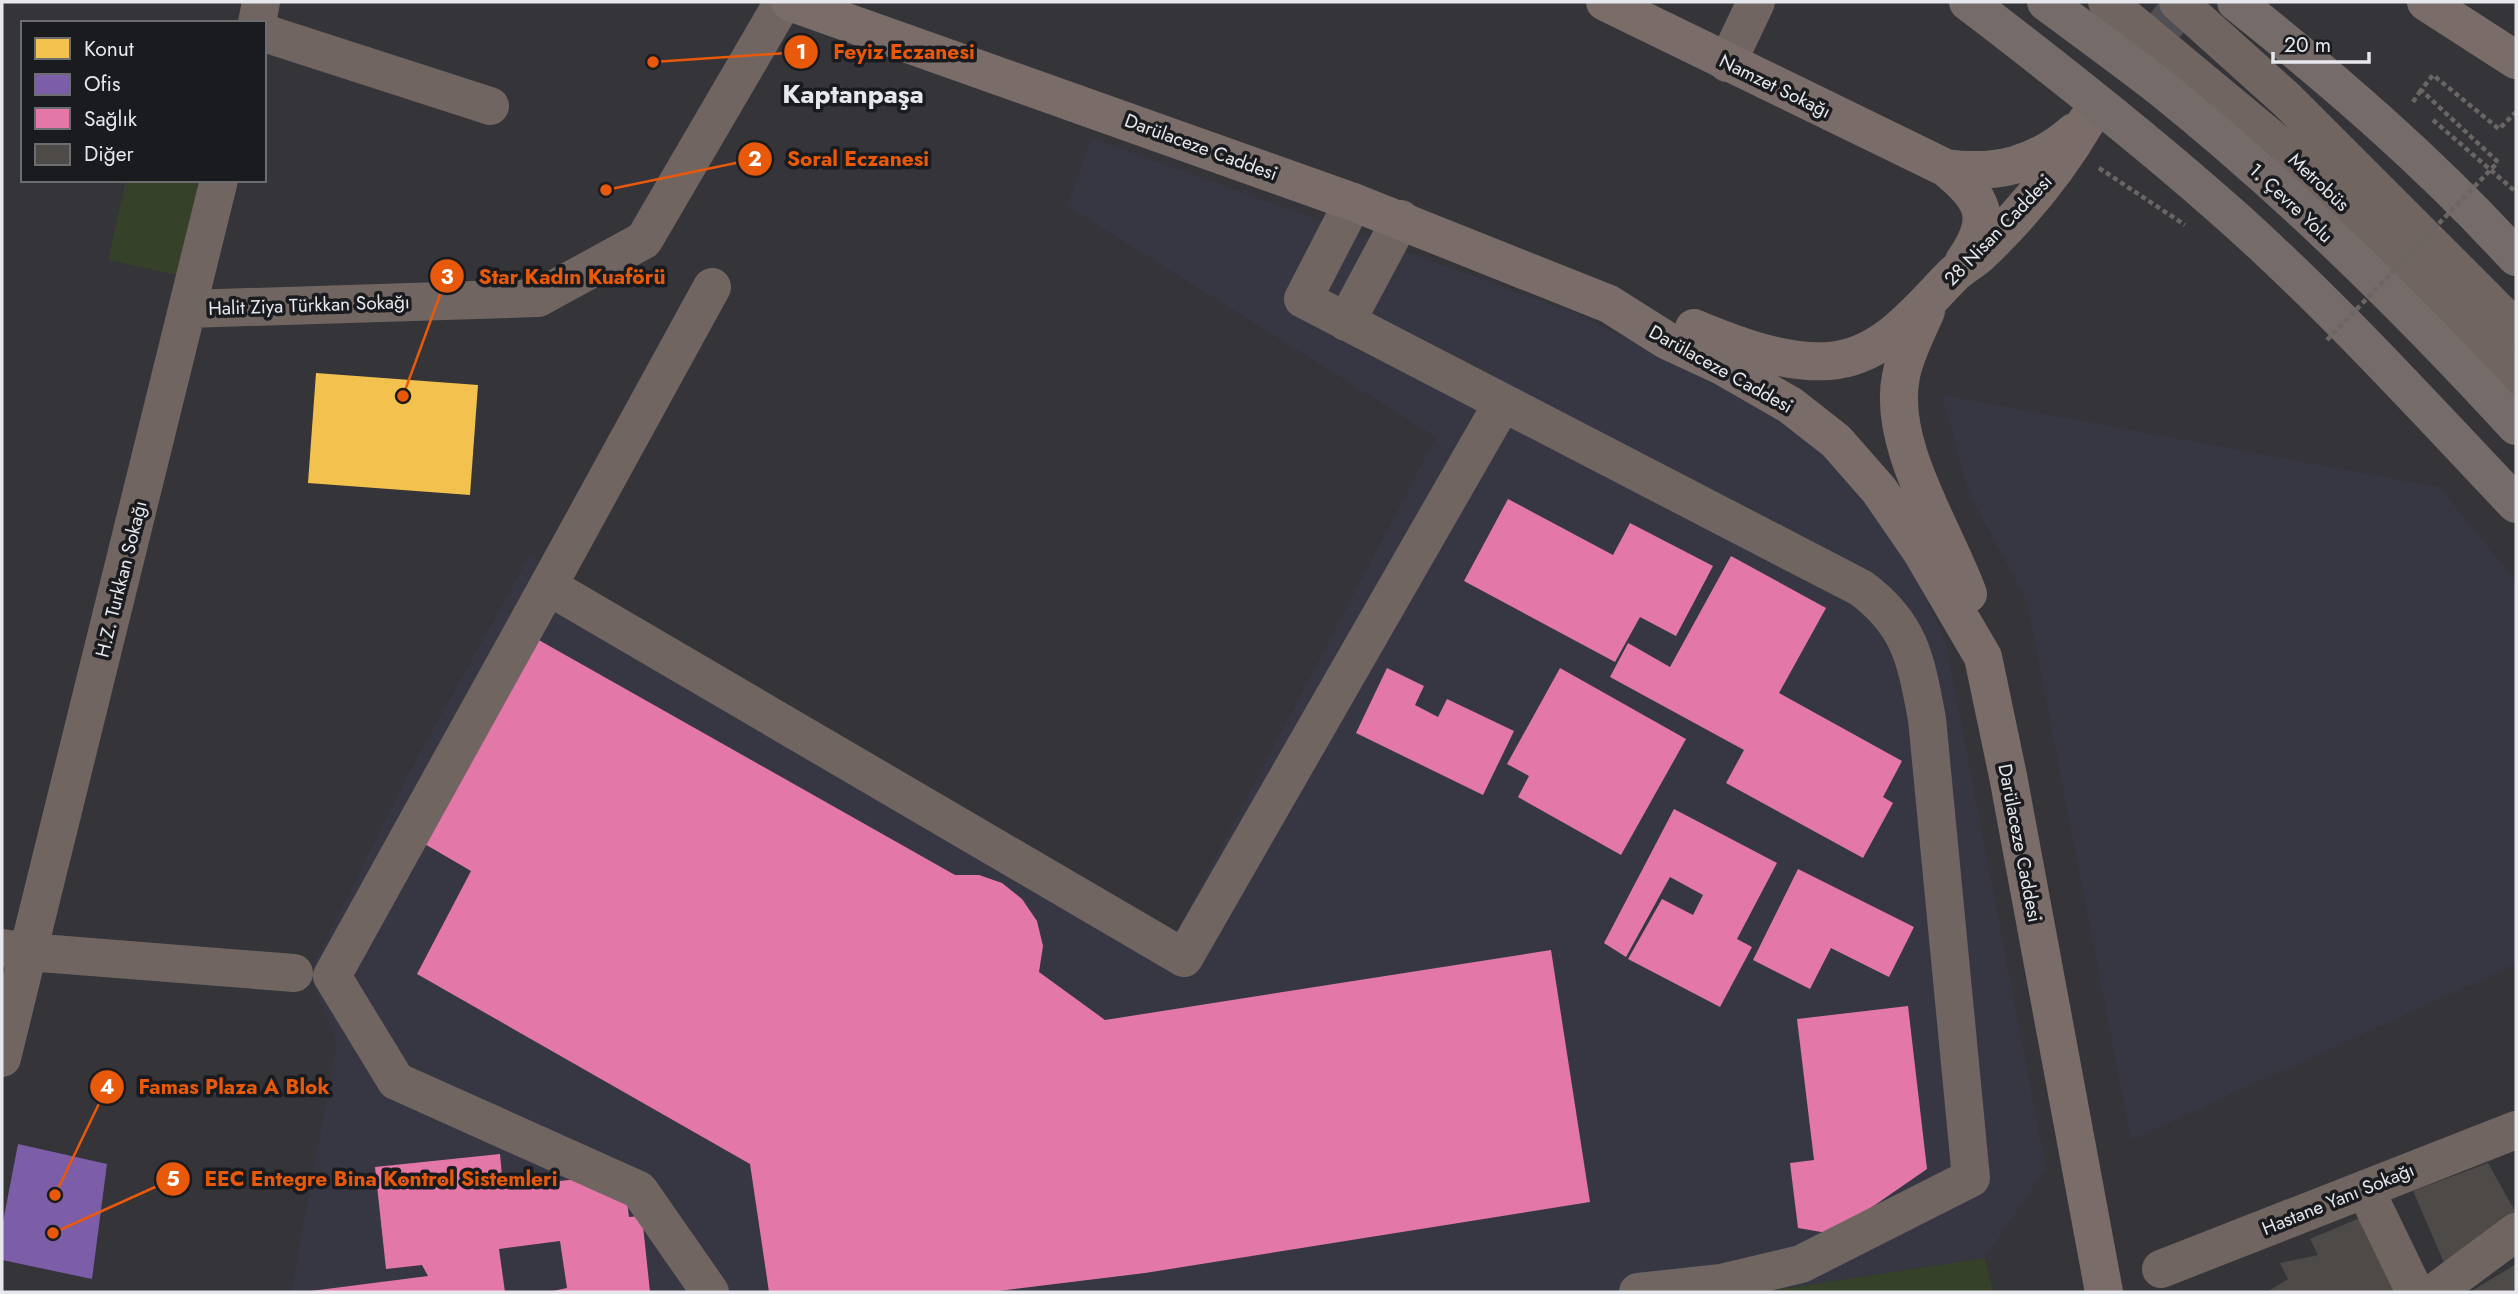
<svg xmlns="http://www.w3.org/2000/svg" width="2518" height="1294" font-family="Jost,sans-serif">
  <rect width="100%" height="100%" fill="#343439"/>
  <path fill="#373744" d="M1092 138 1575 313 1723 385 1820 446 1904 550 1946 643 2046 1168 1985 1258 1761 1292H291L337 1043 309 974 410 771 530 555 1177 931 1436 437 1067 206Z
    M1942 395 2439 487 2516 581V964L2131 1140 2027 602 1968 491Z"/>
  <path fill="#354129" d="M126 180H204L183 276 108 260Z
    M1985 1258 1993 1292H1761Z"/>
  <path fill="#f2c14e" d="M316 373 478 385 470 495 308 483Z"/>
  <path fill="#7b5ea7" d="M18 1144 107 1164 92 1279 2 1260V1227Z"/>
  <path fill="#e377a8" d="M1508 499 1613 555 1630 523 1713 566 1676 636 1640 617 1615 662 1464 581Z
    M1731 556 1826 608 1779 693 1902 761 1883 797 1893 803 1863 858 1726 783 1744 750 1610 677 1628 643 1670 667Z
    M537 639 955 875H979L1002 883 1022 899 1037 921 1043 946 1039 972 1105 1020 1551 950 1590 1202 1145 1273 990 1292H769L750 1164 417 974 471 871 423 843Z
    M1387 668 1424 686 1415 705 1438 717 1447 699 1514 731 1483 795 1356 733Z
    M1560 668 1686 739 1621 855 1518 797 1529 776 1507 764Z
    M1674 809 1777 863 1737 939 1752 947 1720 1007 1628 959 1662 899 1693 915 1703 895 1670 877 1626 957 1604 943Z
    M1798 869 1914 927 1889 977 1831 948 1810 989 1753 960Z
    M1908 1006 1927 1169 1833 1234 1798 1228 1790 1163 1814 1160 1797 1019Z
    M500 1154 503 1187 607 1176 625 1185 629 1217 642 1216 650 1292H548L567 1288 560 1241 499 1249 505 1292H303L428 1276 422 1265 386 1269 375 1167Z"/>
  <path fill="#4e4a48" d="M2488 1163 2516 1213 2445 1265 2413 1191Z
    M2369 1214 2396 1292H2267L2288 1279 2280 1263 2318 1255 2310 1239Z
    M2516 1264V1292H2470L2508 1269Z"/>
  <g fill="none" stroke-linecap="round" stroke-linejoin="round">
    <path stroke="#4f4f54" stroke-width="38" stroke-dasharray="38 19" stroke-linecap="butt" d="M2086 122 2184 2"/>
    <path stroke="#6b6564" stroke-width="4.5" stroke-dasharray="5 3.5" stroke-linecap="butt" d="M2413 102 2421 90
      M2433 120 2516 192
      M2498 162 2421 90 2433 75 2499 129 2516 112
      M2099 168 2185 225"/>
    <path stroke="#706561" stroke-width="38" d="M2107 2 2285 150 2381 241 2516 377
      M2178 2 2286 99 2516 329
      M257 23 261 2
      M264 33 490 106
      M1727 63 1756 2
      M1353 202 1303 299 1861 588C1911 625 1916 661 1927 719L1971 1178 1801 1264 1721 1283 1638 1292
      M188 309 538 298 644 240 783 2
      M1346 322 1401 219
      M548 586 712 287
      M2 948 28 952 219 180
      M2 1058 28 952 294 973
      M2365 1189 2415 1292
      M2161 1269 2516 1130
      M710 1292 639 1190 396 1081 332 976 548 586 1184 958 1502 404
      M2435 1292 2516 1232"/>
    <path stroke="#7a6d69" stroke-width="38" d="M790 2 1353 202 1609 304 1666 340 1722 366 1790 405 1836 441 1879 490 1921 551 1983 657 2008 776 2104 1292
      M1605 2 1946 168C1984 199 1994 218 1964 261
      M2426 2 2516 60
      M1946 168C1996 175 2036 165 2074 132
      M1926 311C1917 332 1905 354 1901 376 1887 445 1945 530 1968 594
      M1694 328C1735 345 1784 364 1829 361 1884 357 1918 310 1953 275 1961 267 1971 262 1979 255 2020 216 2057 172 2086 122"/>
    <path stroke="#756b68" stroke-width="38" d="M1968 2C2060 72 2150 143 2236 220 2335 309 2425 408 2516 504
      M2046 2C2085 31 2124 59 2161 88 2288 190 2406 306 2516 426
      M2236 2C2335 81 2430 163 2516 257"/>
    <path stroke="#6b6564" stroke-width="4.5" stroke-dasharray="5 3.5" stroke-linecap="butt" d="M2327 340 2498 162"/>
  </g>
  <g text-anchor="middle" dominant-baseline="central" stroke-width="7" stroke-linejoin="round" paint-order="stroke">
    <g font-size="19" fill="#e7e8ed" stroke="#1a1b1e">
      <text transform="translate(1775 86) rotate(26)">Namzet Sokağı</text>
      <text transform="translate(1201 147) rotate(20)">Darülaceze Caddesi</text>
      <text transform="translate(2319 182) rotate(43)">Metrobüs</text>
      <text transform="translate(2291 203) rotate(43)">1. Çevre Yolu</text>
      <text transform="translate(1998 230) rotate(-46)">28 Nisan Caddesi</text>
      <text transform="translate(309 305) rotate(-2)">Halit Ziya Türkkan Sokağı</text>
      <text transform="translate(1721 369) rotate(29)">Darülaceze Caddesi</text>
      <text transform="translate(121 579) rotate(-76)">H.Z. Turkkan Sokağı</text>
      <text transform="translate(2020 843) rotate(79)">Darülaceze Caddesi</text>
      <text transform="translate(2338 1199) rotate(-22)">Hastane Yanı Sokağı</text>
    </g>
    <g font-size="26" font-weight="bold" fill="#e7e8ed" stroke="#1a1b1e">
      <text x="853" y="94">Kaptanpaşa</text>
    </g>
  </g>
  <path fill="none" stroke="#e8590c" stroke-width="2.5" d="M653 62L801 52M606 190L755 159M403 396L447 276M55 1195L107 1087M53 1233L173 1179"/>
  <g fill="#e8590c" stroke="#1a1b1e" stroke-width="2.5">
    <circle cx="653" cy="62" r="7"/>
    <circle cx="606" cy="190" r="7"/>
    <circle cx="403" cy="396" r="7"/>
    <circle cx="55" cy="1195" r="7"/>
    <circle cx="53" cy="1233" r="7"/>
    <circle cx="801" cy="52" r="18"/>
    <circle cx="755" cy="159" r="18"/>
    <circle cx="447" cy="276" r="18"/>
    <circle cx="107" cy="1087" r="18"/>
    <circle cx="173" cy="1179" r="18"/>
  </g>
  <g font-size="21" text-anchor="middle" font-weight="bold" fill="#fff">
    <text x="801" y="59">1</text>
    <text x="755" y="166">2</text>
    <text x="447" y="284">3</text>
    <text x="107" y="1094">4</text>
    <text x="173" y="1186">5</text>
  </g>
  <g font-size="21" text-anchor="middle" font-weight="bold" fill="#e8590c" stroke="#1a1b1e" stroke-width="7" stroke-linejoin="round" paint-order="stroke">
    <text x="904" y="59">Feyiz Eczanesi</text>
    <text x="858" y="166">Soral Eczanesi</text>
    <text x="572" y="284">Star Kadın Kuaförü</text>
    <text x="234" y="1094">Famas Plaza A Blok</text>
    <text x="381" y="1186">EEC Entegre Bina Kontrol Sistemleri</text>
  </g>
  <rect width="2518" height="1294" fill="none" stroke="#e7e8ed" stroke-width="7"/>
  <rect x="21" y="21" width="245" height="161" fill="#1a1b1e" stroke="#6c6d71" stroke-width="2"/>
  <rect x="35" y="38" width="35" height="21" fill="#f2c14e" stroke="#6c6d71" stroke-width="2"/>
  <text x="84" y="56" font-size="21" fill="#e7e8ed">Konut</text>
  <rect x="35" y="74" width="35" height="21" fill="#7b5ea7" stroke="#6c6d71" stroke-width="2"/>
  <text x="84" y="91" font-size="21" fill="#e7e8ed">Ofis</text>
  <rect x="35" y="108" width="35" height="21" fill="#e377a8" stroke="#6c6d71" stroke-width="2"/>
  <text x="84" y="126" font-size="21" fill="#e7e8ed">Sağlık</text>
  <rect x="35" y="144" width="35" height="21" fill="#4e4a48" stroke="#6c6d71" stroke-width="2"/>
  <text x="84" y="161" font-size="21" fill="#e7e8ed">Diğer</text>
  <path d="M2273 52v10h96v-10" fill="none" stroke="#e7e8ed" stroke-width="3.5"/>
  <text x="2284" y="52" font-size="21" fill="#e7e8ed" stroke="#1a1b1e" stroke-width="5" paint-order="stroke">20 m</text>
</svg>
